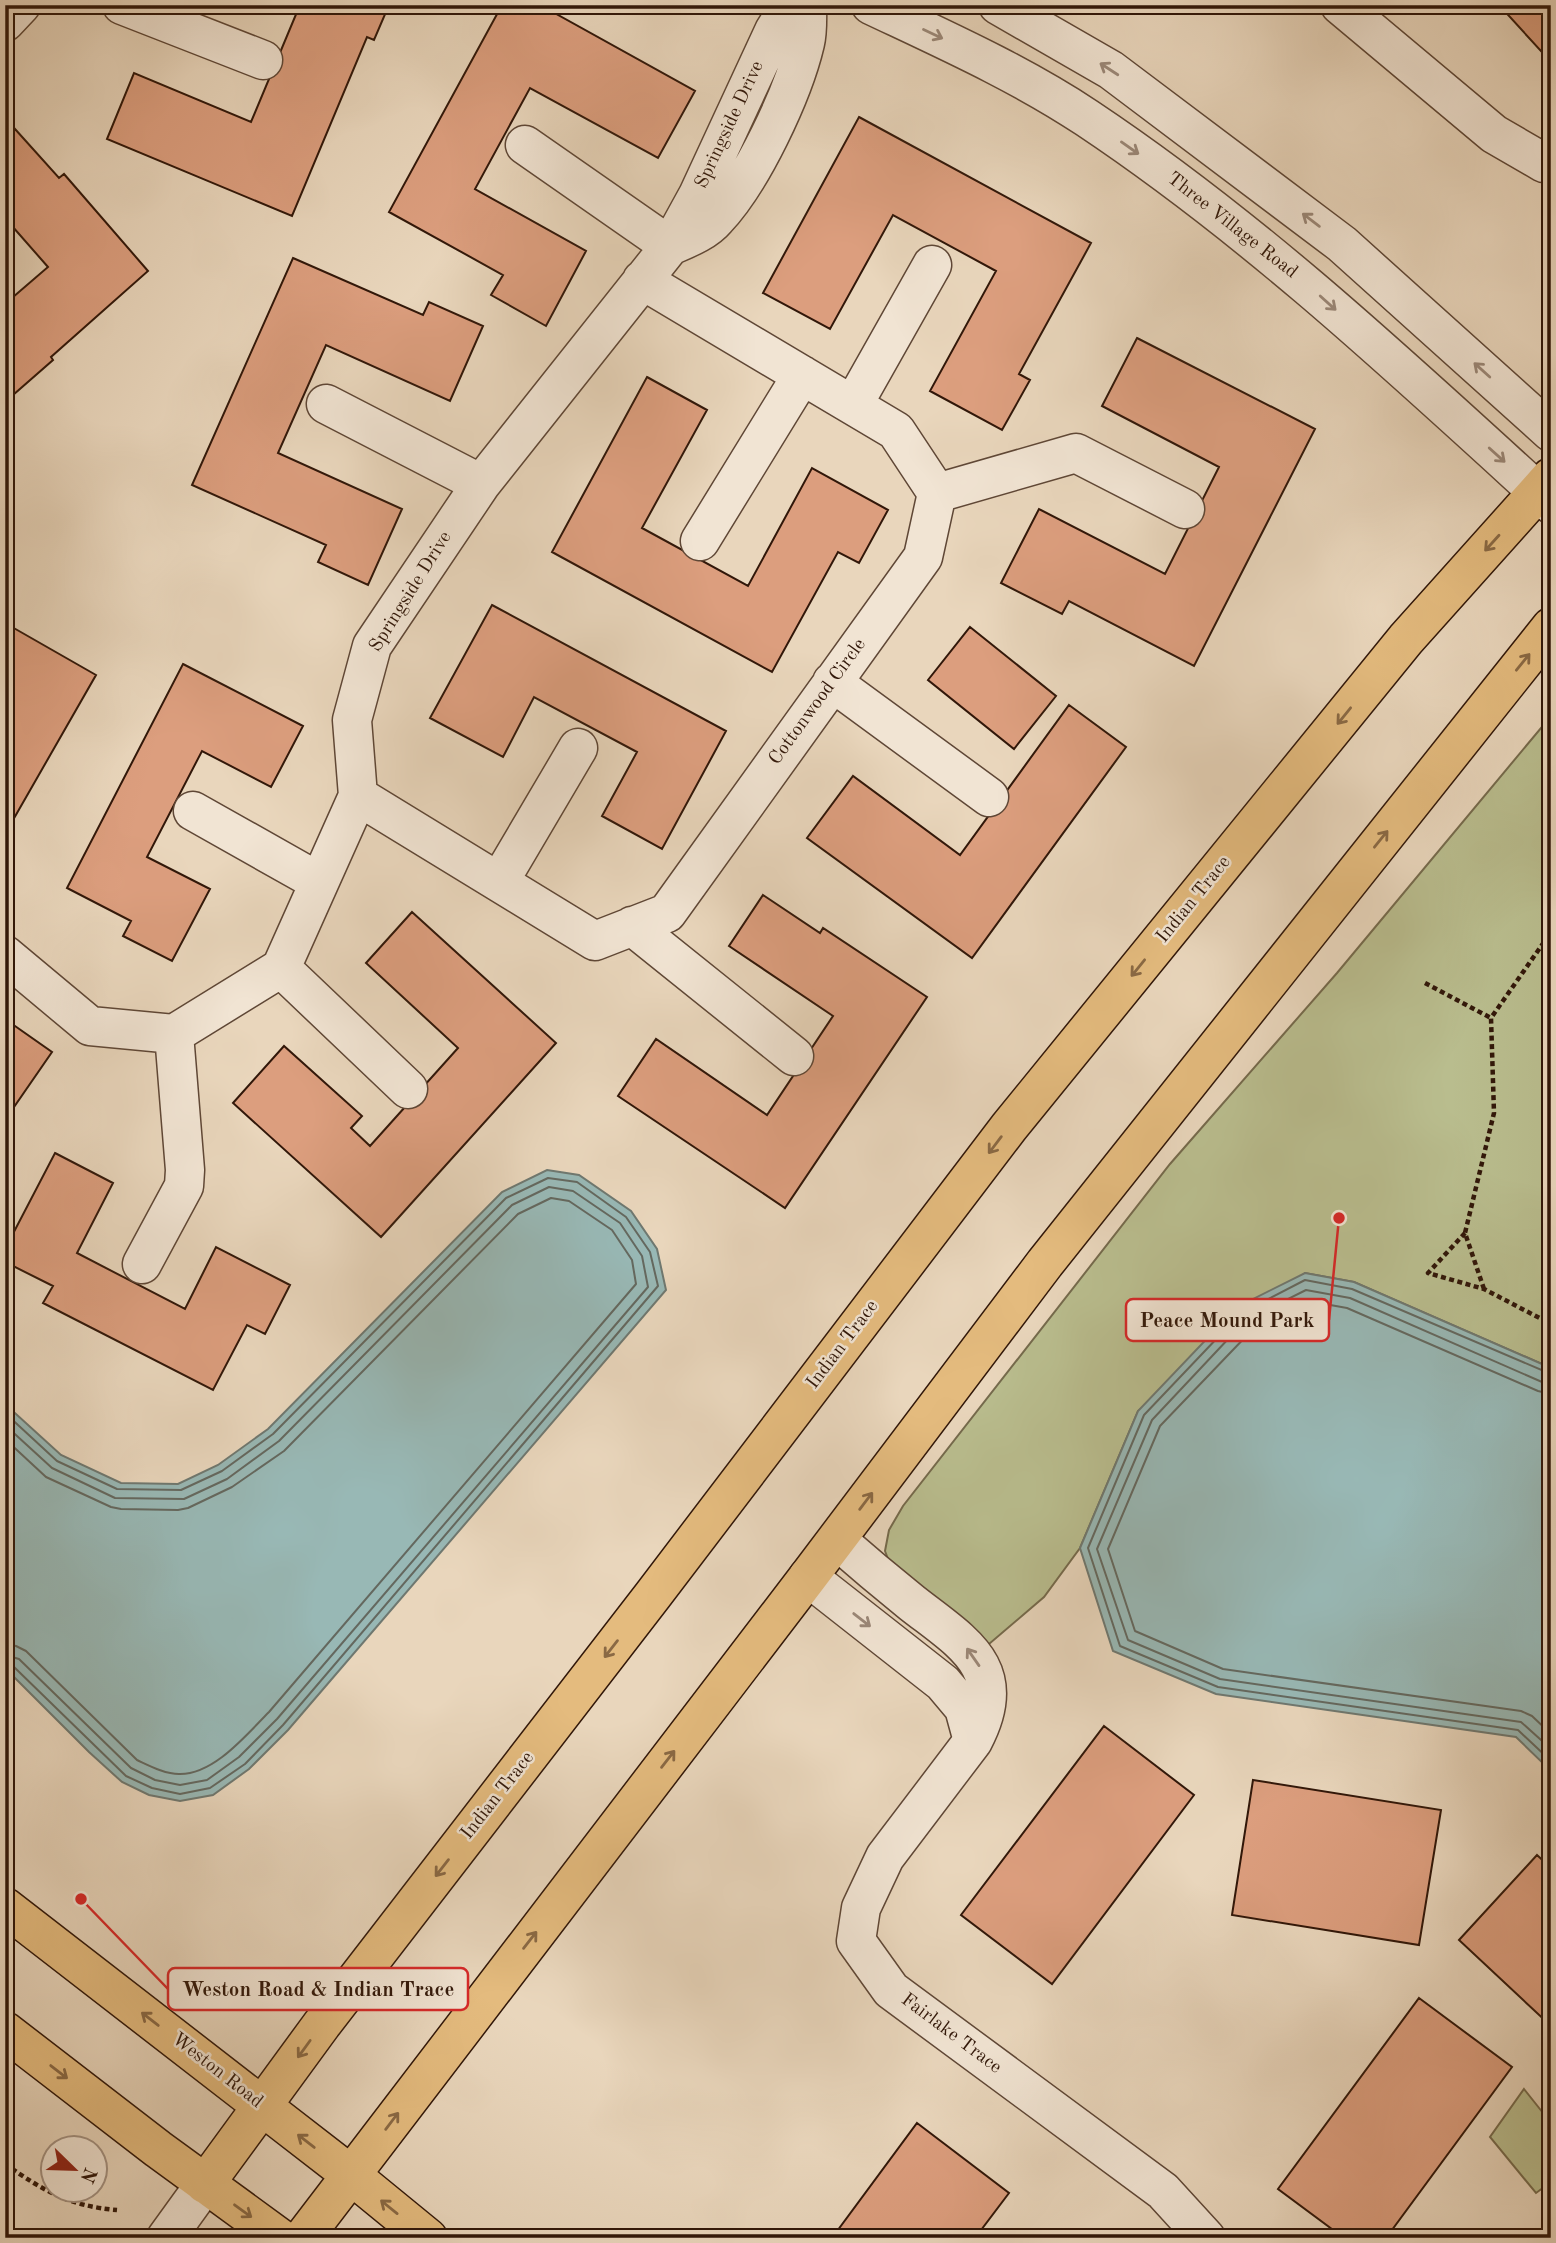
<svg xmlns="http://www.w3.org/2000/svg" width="1556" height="2243" font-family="'Old Standard TT',serif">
  <rect width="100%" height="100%" fill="#e9d6bc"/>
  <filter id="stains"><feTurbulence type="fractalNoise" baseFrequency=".00286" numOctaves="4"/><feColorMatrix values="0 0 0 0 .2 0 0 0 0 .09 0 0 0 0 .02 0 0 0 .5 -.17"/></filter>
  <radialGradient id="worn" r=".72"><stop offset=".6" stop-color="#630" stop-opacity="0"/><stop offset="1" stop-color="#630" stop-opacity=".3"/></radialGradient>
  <path fill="#b9bd8e" stroke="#756a4c" stroke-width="2" d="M1551 716V1368L1354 1282 1305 1273 1138 1411 1080 1548 1044 1597 975 1656 893 1572 885 1551 889 1530 903 1506 1170 1164 1337 973Z
    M1524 2089 1551 2123V2182L1536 2193 1490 2137Z"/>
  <path fill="#98b8b5" stroke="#6f7870" stroke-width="2" d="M547 1170 579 1175 631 1211 657 1249 666 1290 288 1730 249 1769 213 1795 180 1801 149 1795 122 1782 89 1752 5 1668V1404L61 1455 121 1483 178 1484 218 1465 268 1429 502 1192Z
    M1305 1273 1354 1282 1551 1368V1771L1516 1737 1216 1694 1113 1651 1080 1548 1138 1411 1237 1307Z"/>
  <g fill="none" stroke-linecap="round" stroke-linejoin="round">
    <path stroke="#64685f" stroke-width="2" d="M1551 1374 1352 1289 1305 1280 1241 1313 1144 1415 1088 1548 1120 1646 1218 1687 1518 1730 1551 1761
      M1551 1383 1542 1382 1350 1298 1306 1290 1246 1320 1152 1420 1097 1549 1128 1640 1220 1679 1521 1722 1551 1749
      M1551 1394 1538 1391 1347 1308 1308 1301 1253 1329 1160 1426 1108 1549 1135 1631 1223 1669 1521 1711 1532 1716 1551 1734
      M5 1413 57 1461 117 1489 181 1490 222 1471 273 1434 506 1198 548 1178 577 1182 626 1217 650 1252 658 1286 283 1725 245 1764 210 1788 180 1794 152 1788 126 1776 13 1666 5 1663
      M5 1425 52 1468 115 1498 184 1499 227 1479 279 1441 512 1205 549 1187 573 1191 620 1223 642 1256 648 1287 277 1719 239 1757 207 1780 180 1785 155 1780 131 1768 19 1659 5 1655
      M5 1439 46 1477 111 1507 121 1509 178 1510 188 1508 232 1487 284 1451 518 1214 551 1198 569 1201 612 1230 632 1260 636 1284 269 1712C247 1734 214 1775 179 1774 165 1774 150 1766 137 1760L26 1651 16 1646 5 1644"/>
  </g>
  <path fill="#dc9e7e" stroke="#311709" stroke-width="2" d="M280 5H389L374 40 367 37 292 216 107 139 134 73 251 122 297 12Z
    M502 5H540L695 91 658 158 530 88 475 189 586 251 546 326 491 295 503 275 389 212Z
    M1499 5H1551V62Z
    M859 117 1091 243 1019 374 1030 380 1002 430 930 391 996 271 893 215 830 329 763 293Z
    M15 129 59 178 64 174 148 271 51 357 53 360 5 402V304L48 267 5 218V138Z
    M293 258 423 315 429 302 483 326 450 401 326 345 278 453 402 509 368 585 318 562 326 545 192 485Z
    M1137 338 1315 429 1194 666 1069 601 1062 614 1001 583 1039 509 1165 574 1219 467 1102 406Z
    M647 377 707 410 642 528 748 586 812 468 888 510 859 563 838 552 772 672 552 552Z
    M492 605 726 731 662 849 602 816 637 752 534 697 503 757 430 718Z
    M5 623 96 675 5 834Z
    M970 627 1056 696 1014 749 928 680Z
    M183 664 303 726 271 787 202 751 147 857 210 889 172 961 123 936 131 921 67 888Z
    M1069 705 1126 747 972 958 807 838 853 776 960 855Z
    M763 895 820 933 823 928 927 997 785 1208 618 1096 656 1039 767 1115 833 1016 729 946Z
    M412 912 556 1043 381 1237 233 1103 284 1046 362 1116 351 1128 370 1146 458 1048 366 963Z
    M5 1019 52 1052 5 1120Z
    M55 1153 113 1183 77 1253 185 1309 216 1247 290 1285 265 1334 247 1325 213 1390 43 1303 53 1286 5 1262V1249Z
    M1104 1726 1194 1795 1052 1984 961 1915Z
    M1253 1780 1441 1810 1419 1945 1232 1915Z
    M1537 1855 1551 1868V2026L1459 1940Z
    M1419 1998 1512 2067 1386 2238H1344L1278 2189Z
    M917 2123 1009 2193 975 2238H832Z"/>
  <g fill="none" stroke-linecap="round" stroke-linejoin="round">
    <g stroke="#5f4736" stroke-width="41">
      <path id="minor" d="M122 5 263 60
        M790 5 774 31 698 195 670 246C686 239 705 232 716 219 752 181 793 94 805 43 808 31 807 17 807 5
        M871 5C945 40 1019 73 1087 118 1255 230 1402 368 1551 504
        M998 5 1111 70 1342 244 1551 432
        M1340 5 1494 134 1544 163H1551
        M5 22 21 5
        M326 404 481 484
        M853 405 932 265
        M937 493 1076 453 1185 509
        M700 541 802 375
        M832 682 989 797
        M358 796 595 941 667 913 923 557 937 493 896 431 642 280
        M193 811 319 882
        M499 882 578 748
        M632 926 794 1056
        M5 955 90 1026 174 1034 281 968 358 796 352 720 372 646 481 484 670 246 525 145
        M281 968 408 1089
        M142 1264 184 1186 185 1170 174 1034
        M808 1577 943 1683 964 1708 973 1741C1012 1668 963 1643 912 1603 886 1582 861 1561 837 1540
        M973 1741 885 1857 861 1908 856 1941 891 1990 1163 2191 1206 2238
        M166 2238 205 2184"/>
    </g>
    <g stroke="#311709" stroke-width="41">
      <path id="major" d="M5 1907 351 2175 428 2238
        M5 2031 158 2149 280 2238
        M205 2184 322 2024 653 1595 1009 1127 1406 639 1551 477
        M303 2238 808 1577 1045 1263 1551 627"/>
    </g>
    <path stroke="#311709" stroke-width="4.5" stroke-dasharray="5 3.5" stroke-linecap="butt" d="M1425 983 1491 1018
      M1465 1233 1428 1273 1484 1289 1551 1324
      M1484 1289 1465 1233 1494 1113 1491 1018 1551 932
      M5 2164C44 2191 69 2206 117 2210"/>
    <use href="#minor" stroke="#f1e4d3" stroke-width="38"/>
    <use href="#major" stroke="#e4bb7e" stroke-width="38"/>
  </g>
  <defs><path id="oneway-shaft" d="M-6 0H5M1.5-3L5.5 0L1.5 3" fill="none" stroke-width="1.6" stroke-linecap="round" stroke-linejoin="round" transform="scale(1.75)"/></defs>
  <g stroke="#9b8878">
    <use href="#oneway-shaft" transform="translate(933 34) rotate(25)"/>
    <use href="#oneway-shaft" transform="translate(1109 69) rotate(-147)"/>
    <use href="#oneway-shaft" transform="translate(1130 148) rotate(35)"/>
    <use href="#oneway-shaft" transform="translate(1311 220) rotate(-143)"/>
    <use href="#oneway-shaft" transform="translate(1328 303) rotate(42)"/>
    <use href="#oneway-shaft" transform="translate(1482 370) rotate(-138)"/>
    <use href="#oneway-shaft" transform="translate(1497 455) rotate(42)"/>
    <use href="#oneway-shaft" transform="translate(862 1620) rotate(38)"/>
    <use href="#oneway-shaft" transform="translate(973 1657) rotate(-125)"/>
  </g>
  <g stroke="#8a6944">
    <use href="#oneway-shaft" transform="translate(1492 543) rotate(132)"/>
    <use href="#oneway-shaft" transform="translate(1523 662) rotate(-51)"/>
    <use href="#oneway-shaft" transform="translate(1344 716) rotate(129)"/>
    <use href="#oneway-shaft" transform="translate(1381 839) rotate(-51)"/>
    <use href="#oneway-shaft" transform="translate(1138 968) rotate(129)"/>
    <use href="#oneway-shaft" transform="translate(995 1145) rotate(127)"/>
    <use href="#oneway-shaft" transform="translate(866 1501) rotate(-53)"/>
    <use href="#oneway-shaft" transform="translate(611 1649) rotate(128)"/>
    <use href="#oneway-shaft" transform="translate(668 1759) rotate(-52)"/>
    <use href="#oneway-shaft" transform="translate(442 1868) rotate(128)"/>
    <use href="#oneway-shaft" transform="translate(530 1940) rotate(-52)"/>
    <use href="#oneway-shaft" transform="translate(150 2019) rotate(-142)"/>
    <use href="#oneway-shaft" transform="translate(304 2049) rotate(126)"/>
    <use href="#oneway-shaft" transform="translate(59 2072) rotate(38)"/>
    <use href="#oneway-shaft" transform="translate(392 2121) rotate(-53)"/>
    <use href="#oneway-shaft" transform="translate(306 2141) rotate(-142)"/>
    <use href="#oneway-shaft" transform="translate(389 2207) rotate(-141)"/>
    <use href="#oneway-shaft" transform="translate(243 2211) rotate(36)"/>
  </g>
  <g text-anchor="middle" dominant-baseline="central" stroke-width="5" stroke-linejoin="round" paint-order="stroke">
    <g font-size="19" fill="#311709" stroke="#f1e4d3">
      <text transform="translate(730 125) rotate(-65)">Springside Drive</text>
      <text transform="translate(1232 226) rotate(38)">Three Village Road</text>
      <text transform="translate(411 592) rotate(-58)">Springside Drive</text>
      <text transform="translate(818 702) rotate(-54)">Cottonwood Circle</text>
      <text transform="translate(1194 900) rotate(-51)">Indian Trace</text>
      <text transform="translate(843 1345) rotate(-53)">Indian Trace</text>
      <text transform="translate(498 1796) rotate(-52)">Indian Trace</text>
      <text transform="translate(951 2034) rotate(37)">Fairlake Trace</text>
      <text transform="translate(217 2071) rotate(38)">Weston Road</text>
    </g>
  </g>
  <path fill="none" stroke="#d62828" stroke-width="2.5" d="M1339 1218L1329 1320M81 1899L168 1989"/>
  <g fill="#d62828" stroke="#f1e4d3" stroke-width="2.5">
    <circle cx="1339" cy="1218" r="7"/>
    <circle cx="81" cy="1899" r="7"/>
  </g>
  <g fill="#f1e4d3" stroke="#d62828" stroke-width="2.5">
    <rect x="1126" y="1299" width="203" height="42" rx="7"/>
    <rect x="168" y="1968" width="300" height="42" rx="7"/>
  </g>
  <g font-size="21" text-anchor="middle" font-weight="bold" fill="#311709">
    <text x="1227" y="1327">Peace Mound Park</text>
    <text x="318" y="1996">Weston Road &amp; Indian Trace</text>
  </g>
  <rect width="1556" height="2243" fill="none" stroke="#e9d6bc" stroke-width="28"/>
  <rect x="7" y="7" width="1542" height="2229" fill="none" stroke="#311709" stroke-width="3.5"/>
  <rect x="14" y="14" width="1528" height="2215" fill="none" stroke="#311709" stroke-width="2"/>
  <g transform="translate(74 2169) rotate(113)"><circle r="33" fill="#f1e4d3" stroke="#a49282" stroke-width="2"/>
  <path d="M0-5L12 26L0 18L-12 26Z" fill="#8f2418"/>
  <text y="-10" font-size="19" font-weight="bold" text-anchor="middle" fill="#311709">N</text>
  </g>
  <rect width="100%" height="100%" filter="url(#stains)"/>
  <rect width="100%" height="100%" fill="url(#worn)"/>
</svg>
